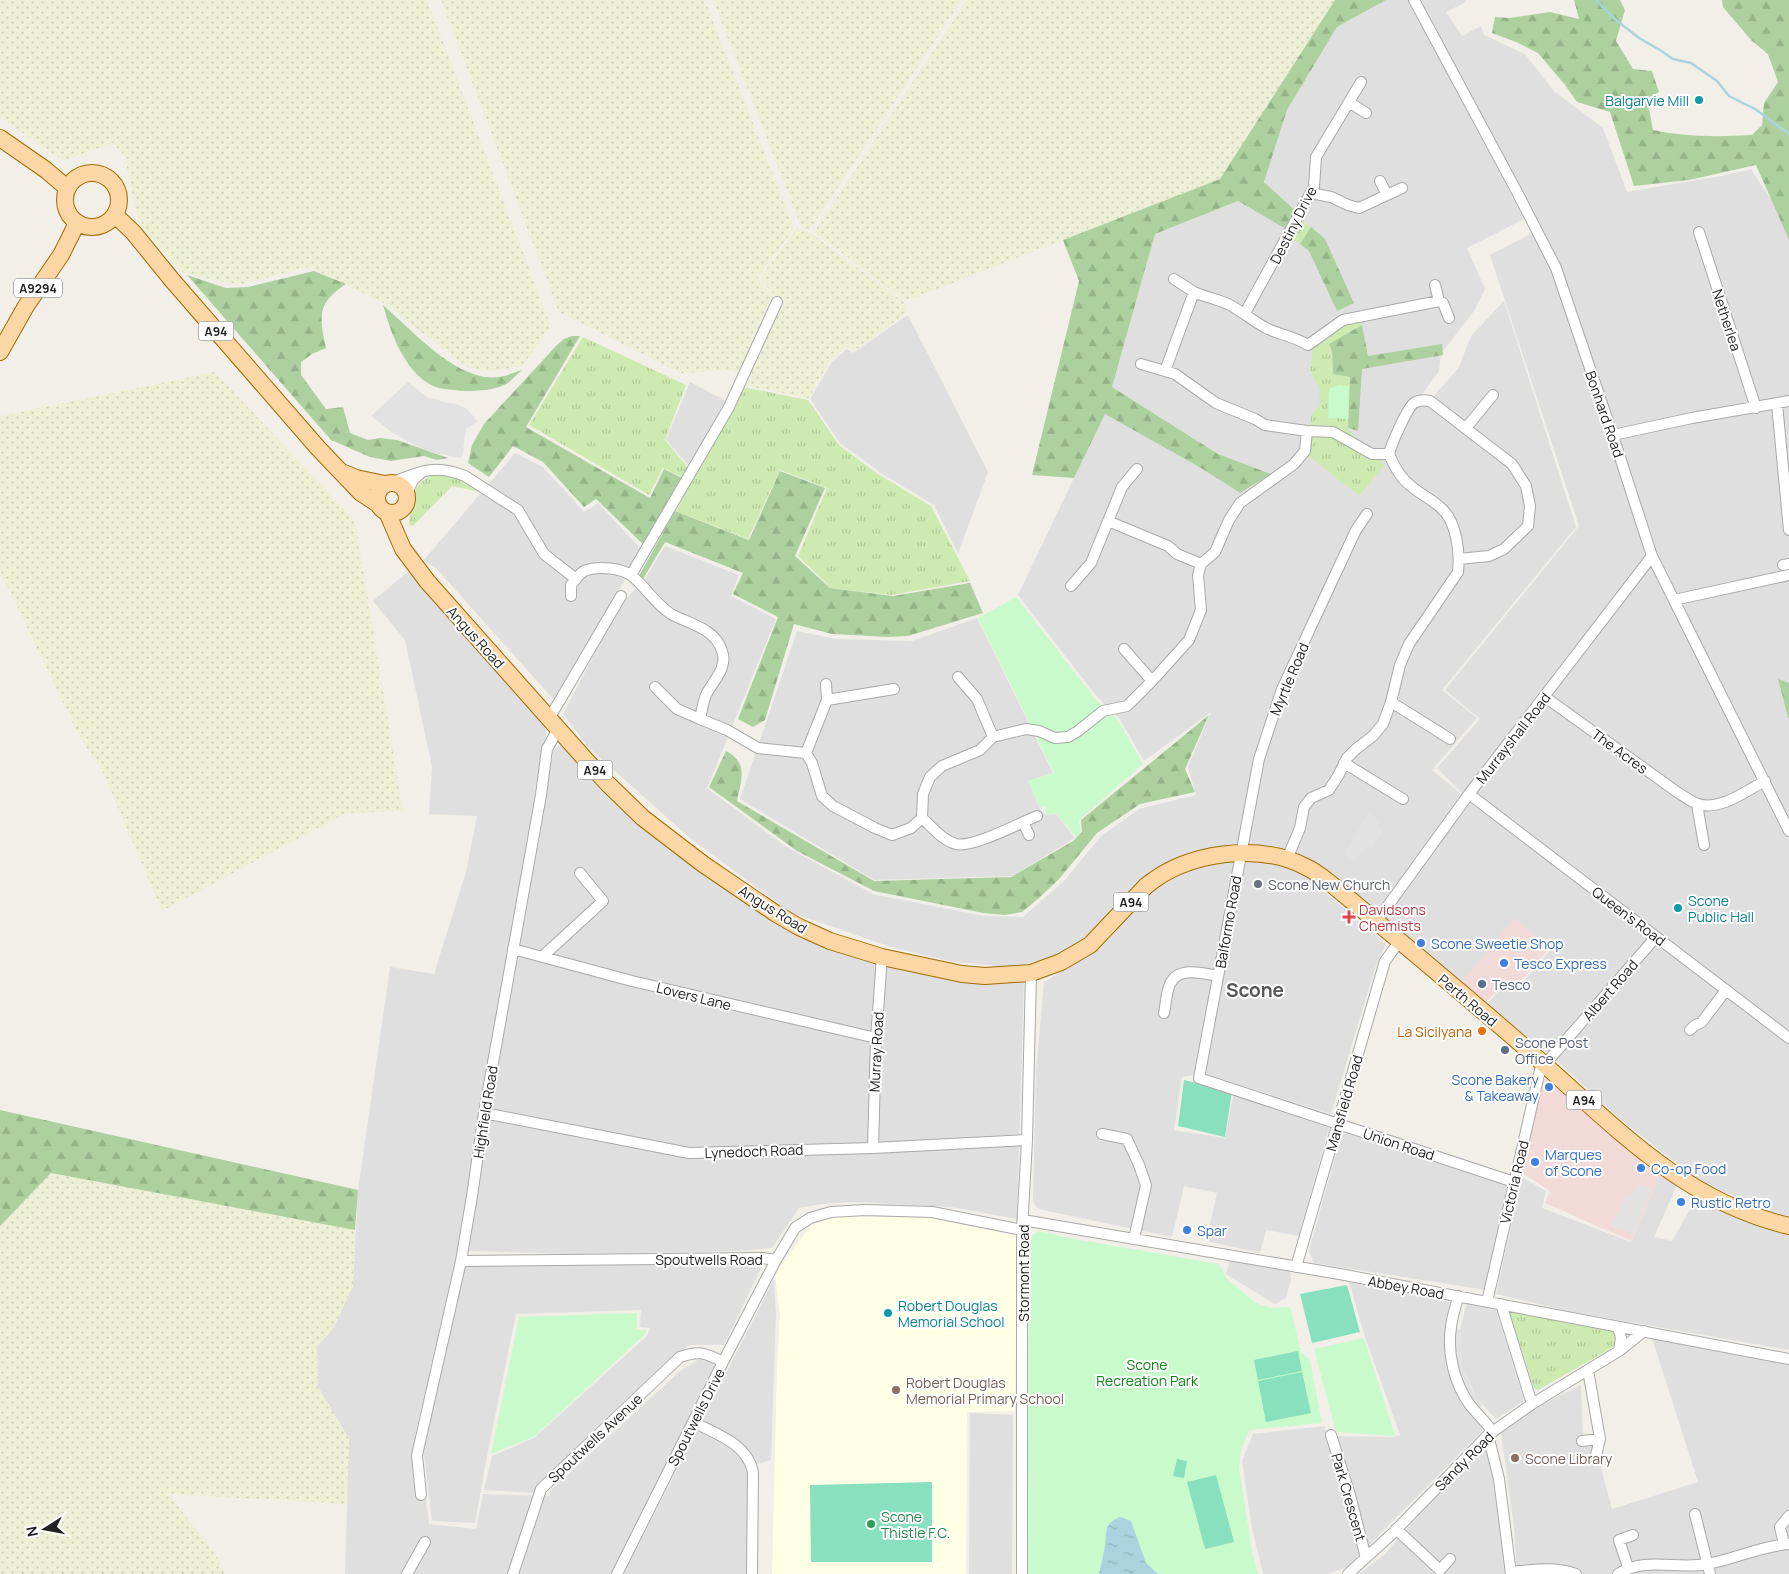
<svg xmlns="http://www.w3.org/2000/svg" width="1789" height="1574" font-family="Manrope,sans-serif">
  <defs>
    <pattern id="farmland-dots" width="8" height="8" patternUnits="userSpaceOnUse" patternTransform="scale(1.25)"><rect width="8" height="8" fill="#eef0d5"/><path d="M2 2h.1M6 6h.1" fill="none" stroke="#ccceb7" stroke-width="1.8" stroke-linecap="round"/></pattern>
    <pattern id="grass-tufts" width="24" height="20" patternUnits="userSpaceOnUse" patternTransform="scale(1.25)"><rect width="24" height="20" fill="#cdebb0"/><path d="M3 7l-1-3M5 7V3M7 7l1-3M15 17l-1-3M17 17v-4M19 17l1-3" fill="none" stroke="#b0c997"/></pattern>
    <pattern id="forest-firs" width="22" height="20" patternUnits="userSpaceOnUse" patternTransform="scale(1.25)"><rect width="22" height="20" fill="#add19e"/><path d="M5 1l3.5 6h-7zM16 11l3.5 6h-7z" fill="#95b388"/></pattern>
    <pattern id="water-ripples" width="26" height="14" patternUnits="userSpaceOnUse" patternTransform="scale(1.25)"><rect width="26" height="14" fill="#aad3df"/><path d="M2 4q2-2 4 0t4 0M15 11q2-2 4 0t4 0" fill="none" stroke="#92b5bf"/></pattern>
  </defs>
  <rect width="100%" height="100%" fill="#f2efe9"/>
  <path fill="#e0dfdf" d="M1386 0H1408L1524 219 1467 248 1485 289 1474 311 1441 354 1439 371 1421 396H1434L1459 367 1471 336 1504 301 1576 527 1442 690 1477 718 1432 770 1462 795 1377 910 1304 859 1277 846 1251 845 1189 852 1145 876 1103 923 1071 952 1012 967 954 962 891 947 790 912 690 838 588 747 563 714 620 605 645 579 665 546 739 575 731 596 776 619 707 788 785 846 873 894 984 916 1023 917 1064 881 1101 836 1139 809 1196 795 1188 767 1211 712 1144 761 1119 718 1098 698 1018 595 1105 413 1201 468 1240 493 1271 474 1218 454 1112 387 1155 234 1238 201 1285 228 1296 211 1264 182 1287 110 1337 27Z
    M1421 0H1465L1466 2 1446 12 1462 36 1481 26 1484 35 1525 54 1554 91 1603 128 1627 192 1721 176 1751 169 1789 227V821L1654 547 1580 329 1492 138Z
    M1532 233 1553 270 1651 565 1789 840V1216L1768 1211 1700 1181 1622 1121 1546 1051 1486 1005 1504 985 1515 992 1551 949 1515 919 1461 984 1382 918 1471 802 1437 768 1480 719 1445 690 1579 526 1490 255Z
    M908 315 988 472 958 554 934 505 881 473 840 443 810 399 832 362 847 349 853 353Z
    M690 382 726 401 689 466 666 440Z
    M515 453 543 467 584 512 598 503 642 550 555 701 436 568 423 561Z
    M410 570 544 722 546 736 455 1262 415 1435 421 1458 429 1524 476 1529 483 1494 550 1496V1491L680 1371 699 1359 713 1363 715 1370 668 1459 610 1574H345L349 1439 318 1387 317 1347 334 1327 353 1286 358 1190 390 967 434 974 466 872 477 816 429 814 432 767 405 640 373 601Z
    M977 618 1053 773 1028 781 1040 809 1046 815 1056 814 1075 838 1012 876 874 880 740 799 797 631 836 639 912 641Z
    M566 742 673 852 804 939 871 958 1024 980 1017 1219 951 1207 855 1202 822 1204 799 1208 772 1248 739 1251 579 1254 469 1251 503 1017 554 749Z
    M1246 860 1287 867 1307 877 1386 944 1375 968 1331 1114 1203 1073Z
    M1237 861 1194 1075 1182 1077 1174 1130 1225 1138 1234 1092 1330 1124 1299 1236 1266 1230 1260 1253 1206 1241 1217 1193 1184 1186 1172 1237 1038 1209 1033 1202 1036 1072 1044 982 1101 948 1151 891 1193 869Z
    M1343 1128 1508 1186 1486 1290 1314 1263 1309 1251Z
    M1661 1172 1677 1185 1654 1237 1672 1241 1696 1198 1789 1225V1350L1573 1312 1496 1294 1522 1177 1546 1191 1542 1208 1631 1242Z
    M756 1260 763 1264 724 1345H689L623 1403 536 1493 484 1490 492 1456 534 1438 647 1336 650 1328 640 1327 641 1310 516 1314 488 1451 475 1523 432 1521 423 1445 465 1262Z
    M1230 1260 1290 1271 1291 1279 1286 1298 1275 1304 1226 1274Z
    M774 1279 776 1314 771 1460 747 1468V1574H624Z
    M1349 1282 1450 1302 1445 1324V1348L1447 1369 1464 1406 1483 1430 1347 1567 1329 1574H1263L1252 1528 1242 1461 1253 1434 1325 1426 1327 1436 1393 1437 1400 1435 1365 1337Z
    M1467 1302 1496 1310 1524 1401 1496 1419 1477 1398 1463 1369 1461 1359 1460 1330Z
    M1651 1335 1789 1360V1574H1517L1514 1527 1501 1433 1537 1407 1581 1385 1583 1437 1595 1445 1612 1509 1698 1482Z
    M970 1413 1013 1415 1012 1574H969Z
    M1489 1446 1505 1574H1359L1384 1555 1437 1494Z"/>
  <path fill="#f2dad9" d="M1514 918 1550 948 1513 990 1504 984 1484 1004 1461 984Z
    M1550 1073 1661 1172 1631 1241 1545 1203 1550 1191 1522 1173 1540 1086Z"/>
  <path fill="#ffffe5" d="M844 1216 930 1218 1017 1236 1015 1411 967 1412 966 1574H772L777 1369 780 1315 775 1273 810 1227 824 1220Z"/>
  <path fill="url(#farmland-dots)" d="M0 0H427L551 326 522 366 488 372 467 367 382 302 309 267 242 284 215 281 183 272 144 232 135 208 125 156 113 143 63 161 0 117Z
    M441 0H705L794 229 757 279 773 295 733 370 680 373 559 312Z
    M713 0H962L809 231 801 226Z
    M967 0H1335L1220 179 906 301 814 232Z
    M797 228 812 234 905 303 907 313 854 351 846 346 830 361 809 398 743 385 733 370 775 296 760 278Z
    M215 372 355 521 403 811 346 813 162 911 104 775 77 732 0 571V416Z
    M51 1173 355 1230 353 1286 334 1327 317 1347 318 1387 349 1439 346 1504 169 1494 220 1561 225 1574H0V1226Z"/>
  <path fill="url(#grass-tufts)" d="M1302 222 1311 227 1300 244 1292 239Z
    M1361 319 1362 325 1330 344 1333 374 1350 377 1348 428 1356 437 1354 450 1365 456 1382 459 1384 466 1359 496 1308 455 1311 416 1320 405 1319 388 1310 371 1313 346 1345 325Z
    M583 337 686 385 665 440 689 469 684 478 663 468 649 495 529 425Z
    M743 387 808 400 839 445 878 474 931 506 970 581 892 595 831 588 798 556 827 488 780 470 748 539 676 511Z
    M441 474C458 477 466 480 480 492L452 486 413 526 409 524C411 501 413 476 441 474Z
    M1508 1308 1613 1330C1617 1338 1617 1344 1610 1349L1538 1390 1534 1388Z"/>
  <path fill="url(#forest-firs)" d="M1335 0H1386L1337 27 1287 110 1264 182 1296 211 1286 229 1238 201 1155 234 1112 387 1218 454 1271 474 1240 493 1201 468 1105 414 1074 478 1032 475 1079 281 1063 240 1220 179Z
    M1574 0H1620L1625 10 1616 41 1633 69 1652 71 1659 92 1647 99 1653 130C1686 137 1719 137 1752 135L1762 125 1764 103 1778 82 1768 54 1752 41 1723 7 1722 0H1789V240L1756 165 1689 180 1634 186 1610 112 1577 102 1565 85 1538 53 1516 42 1492 33 1495 17 1510 18 1550 12 1579 19Z
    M1311 227 1325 239 1354 303 1337 311 1309 251 1300 244Z
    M314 271 346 284C317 303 319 316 326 348L312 354 301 362V375L326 409 343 407 350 433 368 440 380 438 397 440 448 458 437 460 424 456 391 461 370 457 331 440 187 275 226 288 248 287Z
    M383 305C412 330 458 383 499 377 507 376 515 372 522 370 517 374 513 379 508 383 497 390 478 391 466 391 458 390 448 390 439 388 407 379 391 334 383 305Z
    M1362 325 1368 356 1442 344 1443 355 1362 369 1358 431 1348 428 1350 377 1333 374 1332 352 1329 344Z
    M572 336H580L526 427 650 498 664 469 684 479 646 547 596 499 584 507 543 462 513 446 489 477 468 463 472 445 484 424 556 346 564 339Z
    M780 471 825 488 795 556 830 588 893 596 970 583 983 613 908 636 888 637 832 634 794 624 765 720 753 727 738 719 778 617 733 594 743 573 665 542 643 579 639 576 675 511 749 540Z
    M1778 679 1789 683V718L1788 717Z
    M1209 715 1185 769 1195 792 1140 804 1097 833 1059 879 1039 898 1022 912 1005 915 983 913 874 891 797 851 709 787 726 751C749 763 741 780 737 801L874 881 1011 877 1073 841 1082 832 1081 820Z
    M0 1110 358 1190 355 1230 51 1173 0 1226Z"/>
  <path fill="#c8facc" d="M1339 385 1349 386 1348 419 1328 418 1329 389Z
    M1016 597 1096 700 1118 720 1143 764 1079 820 1081 833 1076 837 1056 813 1046 815 1045 806 1040 808 1028 781 1054 773 978 618Z
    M1039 1231 1074 1239 1219 1264 1226 1278 1256 1303 1271 1308 1290 1307 1301 1352 1310 1360 1322 1423 1249 1430 1241 1450 1239 1468 1252 1551 1258 1574H1028L1029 1248 1032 1235Z
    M637 1313V1329L647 1330 644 1335 534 1437 491 1454 519 1317Z
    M1364 1338 1395 1436 1336 1432 1314 1349Z"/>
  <path fill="#88e0be" d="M1184 1080 1232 1091 1225 1137 1178 1126Z
    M1347 1285 1360 1332 1312 1343 1300 1294Z
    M1298 1351 1302 1371 1258 1380 1254 1360Z
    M1302 1372 1311 1413 1266 1422 1258 1381Z
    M1177 1459 1187 1461 1184 1478 1173 1476Z
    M1216 1475 1234 1542 1205 1549 1187 1482Z
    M932 1482V1562H811L810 1485Z"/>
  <path fill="#e2e2e2" d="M408 382 427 397 448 403 456 404 466 408 478 421 466 429 462 458 433 453 418 447 393 433 371 416Z
    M1369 813 1380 821 1377 827 1382 831 1372 849 1367 846 1355 861 1344 854Z
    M1640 1184 1651 1189 1633 1234 1611 1226 1627 1194 1630 1196Z
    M1454 1327 1460 1330 1462 1366 1471 1388 1482 1405 1479 1409 1480 1412 1465 1390 1455 1360Z"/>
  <path fill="url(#water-ripples)" d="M1120 1517 1131 1521 1146 1563 1158 1574H1099C1101 1565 1103 1556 1105 1546 1107 1531 1103 1524 1120 1517Z"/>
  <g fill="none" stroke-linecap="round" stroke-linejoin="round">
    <path stroke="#aad3df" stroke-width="2.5" d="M1596 0 1616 20 1639 38 1660 50 1673 59 1691 63 1717 81 1729 96 1755 109 1789 134"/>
    <g stroke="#a9a9a9" stroke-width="12">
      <path id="street" d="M1414 0 1517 192 1556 268 1615 442 1652 556 1789 831
        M1349 102 1366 113
        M1380 181 1387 195
        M1311 193 1331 197 1348 205 1359 208 1402 188
        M1699 232 1756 408
        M1435 285 1439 301 1443 303 1449 318
        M1194 292C1205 297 1217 299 1228 304 1242 311 1254 322 1268 329 1282 335 1295 337 1308 345L1343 320 1439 301
        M1245 313 1314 187 1316 157 1361 82
        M1141 364 1175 374 1216 403 1255 419 1265 425 1307 431 1333 432 1372 454H1389
        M1165 371 1194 292 1174 279
        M1777 404 1789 530
        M1466 428 1493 395
        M1613 435 1692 418 1789 401
        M391 483C420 471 435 464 465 476L518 510 544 554 576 579C579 575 582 571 587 570 599 566 622 568 632 576 646 587 655 604 671 614 689 624 715 628 722 651 728 667 714 680 707 693 703 700 702 711 700 719L727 730 758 748 806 753 812 763 822 796 833 806 875 828 892 835 911 828 922 818 923 794 930 777 942 766 980 750 993 737 1026 729 1039 731 1055 738 1068 737 1078 731 1103 711 1127 706 1152 681 1189 640 1201 610 1198 575 1201 564 1215 552 1229 520 1240 503 1294 464 1305 451 1307 431
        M407 494 413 480 422 472
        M1367 514 1356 530 1282 689 1259 759 1199 1078 1514 1182
        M1108 521 1168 546 1177 554 1201 564
        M1783 565 1789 564
        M631 575 729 407 777 302
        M1071 586 1091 563 1122 487 1137 469
        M571 596V585L576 579
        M1674 600 1789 575
        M1124 649 1152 681
        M958 677 977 699 993 737
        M826 684 827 700
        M655 687 677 709 700 719
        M1545 697 1677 792C1684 796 1691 802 1698 804 1720 811 1746 791 1765 781
        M1391 702 1450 739
        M549 719 621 596
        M806 753 827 700 894 689
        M1344 763 1403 799
        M1469 794 1789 1038
        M1697 804 1704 845
        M922 818C932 827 942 840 956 844 973 848 1020 823 1037 816
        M1023 822 1029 835
        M1287 859 1300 828 1304 807 1311 798 1329 790 1338 776 1347 758 1356 749 1373 736 1383 724 1391 702 1400 665 1409 644 1458 572C1460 552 1457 521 1440 507 1431 499 1420 494 1411 486 1401 479 1394 466 1389 454 1391 445 1407 408 1414 403 1419 400 1425 400 1430 401L1512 464 1526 486 1530 506 1528 526 1504 549 1489 556 1459 559
        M1376 922 1469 794 1652 556
        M513 949 632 981 876 1038
        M543 956 603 901 580 873
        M1164 1013C1166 1004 1166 993 1170 984 1178 966 1203 973 1218 976
        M1690 1030 1694 1026 1702 1022 1726 990
        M484 1113 689 1153 873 1148 1027 1140
        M1102 1134 1127 1139 1139 1165 1146 1185 1134 1239
        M873 1148 876 1038 882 957
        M1023 1220 1345 1275 1789 1359
        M461 1261 763 1258 776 1260
        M1296 1267 1385 961 1399 942
        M1458 1296C1456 1307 1452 1316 1451 1327 1447 1353 1454 1383 1470 1405 1477 1414 1486 1422 1493 1432
        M1487 1302 1540 1070 1656 937
        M1501 1304 1532 1404
        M1618 1327 1621 1338 1619 1351
        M1588 1370 1600 1439 1596 1455
        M693 1422C716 1434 747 1443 753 1472L752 1574
        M1331 1435 1350 1495 1366 1558
        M1488 1435 1499 1479 1511 1574
        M1582 1441 1600 1439
        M421 1495 417 1455 461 1261 472 1196 484 1113 541 795 547 749 558 729
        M1695 1514 1710 1574
        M1396 1529 1440 1570 1450 1559
        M1784 1544 1780 1527 1789 1516
        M1628 1567 1619 1540 1633 1535
        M1511 1572C1533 1570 1556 1566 1576 1574
        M407 1574 425 1542
        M513 1574 541 1489 680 1357C700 1350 705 1353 723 1362
        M617 1574 723 1362 776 1260 795 1228 810 1218 831 1212 865 1210 932 1212 1022 1230
        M1022 1574V1230L1027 1140 1031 973
        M1348 1574 1393 1533 1488 1435 1532 1404 1619 1351 1644 1331
        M1618 1574C1646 1556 1676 1570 1707 1564 1735 1559 1761 1546 1789 1544"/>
    </g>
    <g stroke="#a06b00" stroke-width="18">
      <path id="primary" d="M0 138 46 170 67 188
        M65 200a27 27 0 1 1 54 0a27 27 0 1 1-54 0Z
        M115 215 133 232 172 280 318 448 361 493 378 504
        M0 352 26 306 61 255 77 223
        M344 473 356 478 385 484
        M377 498a15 15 0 1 1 30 0a15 15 0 1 1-30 0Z
        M387 512 403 549 427 581 585 759 608 784 643 818 703 864 775 913 799 927 830 941 882 957 962 974 985 976 1031 973 1061 962 1090 945 1146 886C1187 852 1258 842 1306 867 1317 872 1326 880 1335 887 1400 941 1465 995 1529 1051 1610 1121 1679 1200 1789 1226"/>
    </g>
    <use href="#street" stroke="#fff" stroke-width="10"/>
    <use href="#primary" stroke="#fcd6a4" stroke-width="16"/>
  </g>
  <g fill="#0f9aa8" stroke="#fff" stroke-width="2">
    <circle cx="1699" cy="100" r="5"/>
    <circle cx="1678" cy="908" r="5"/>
    <circle cx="888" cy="1313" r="5"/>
  </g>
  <circle fill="#6b7280" stroke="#fff" stroke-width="2" cx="1258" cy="884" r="5"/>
  <path fill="#e0444e" stroke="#fff" stroke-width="2" d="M1346.5 909.5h5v5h5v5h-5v5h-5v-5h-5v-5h5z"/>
  <g fill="#3f7fe0" stroke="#fff" stroke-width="2">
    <circle cx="1421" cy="943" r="5"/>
    <circle cx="1504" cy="963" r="5"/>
    <circle cx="1549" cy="1087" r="5"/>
    <circle cx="1535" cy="1162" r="5"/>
    <circle cx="1641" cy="1168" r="5"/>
    <circle cx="1681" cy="1202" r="5"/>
    <circle cx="1187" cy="1230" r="5"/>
  </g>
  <g fill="#5c6f8a" stroke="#fff" stroke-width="2">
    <circle cx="1482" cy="984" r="5"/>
    <circle cx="1505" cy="1050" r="5"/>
  </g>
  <circle fill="#e8710a" stroke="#fff" stroke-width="2" cx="1482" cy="1031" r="5"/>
  <g fill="#8d6e63" stroke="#fff" stroke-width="2">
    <circle cx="896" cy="1390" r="5"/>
    <circle cx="1515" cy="1458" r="5"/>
  </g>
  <circle fill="#2e9e5b" stroke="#fff" stroke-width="2" cx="871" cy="1524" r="5"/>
  <g text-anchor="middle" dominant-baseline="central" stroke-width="4" stroke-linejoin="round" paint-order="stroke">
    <g fill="#fff" stroke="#646464" stroke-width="1">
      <rect x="14" y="278.5" width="48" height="19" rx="4"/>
      <rect x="198.5" y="321.5" width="35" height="19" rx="4"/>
      <rect x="577.5" y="760.5" width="35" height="19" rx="4"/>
      <rect x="1113.5" y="892.5" width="35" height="19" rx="4"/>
      <rect x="1566.5" y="1090.5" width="35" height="19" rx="4"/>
    </g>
    <g font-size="12" font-weight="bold" fill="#222">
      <text x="38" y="288">A9294</text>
      <text x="216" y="331">A94</text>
      <text x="595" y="770">A94</text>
      <text x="1131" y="902">A94</text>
      <text x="1584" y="1100">A94</text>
    </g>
    <g font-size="14" fill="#0d838f" stroke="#fff" text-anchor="start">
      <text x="1689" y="100" text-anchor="end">Balgarvie Mill</text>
      <text x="1688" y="900">Scone<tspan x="1688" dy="16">Public Hall</tspan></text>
      <text x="898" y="1305">Robert Douglas<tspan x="898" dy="16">Memorial School</tspan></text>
    </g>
    <g font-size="14" fill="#222" stroke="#fff">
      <text transform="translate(1293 225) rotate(-63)">Destiny Drive</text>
      <text transform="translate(1727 320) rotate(72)">Netherlea</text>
      <text transform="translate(1605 414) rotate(71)">Bonhard Road</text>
      <text transform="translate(476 637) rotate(48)">Angus Road</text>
      <text transform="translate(1289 679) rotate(-67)">Myrtle Road</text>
      <text transform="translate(1513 738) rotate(-52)">Murrayshall Road</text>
      <text transform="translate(1620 751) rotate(36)">The Acres</text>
      <text transform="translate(773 909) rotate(32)">Angus Road</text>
      <text transform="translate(1629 916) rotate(37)">Queen's Road</text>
      <text transform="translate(1228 922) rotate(-80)">Balformo Road</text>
      <text transform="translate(1610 990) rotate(-49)">Albert Road</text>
      <text transform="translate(694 996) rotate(14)">Lovers Lane</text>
      <text transform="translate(1468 1000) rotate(40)">Perth Road</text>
      <text transform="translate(876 1052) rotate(-87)">Murray Road</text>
      <text transform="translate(1344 1103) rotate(-74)">Mansfield Road</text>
      <text transform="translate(485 1112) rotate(-81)">Highfield Road</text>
      <text transform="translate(1399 1144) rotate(18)">Union Road</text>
      <text transform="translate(754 1151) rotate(-2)">Lynedoch Road</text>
      <text transform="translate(1514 1182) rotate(-77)">Victoria Road</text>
      <text x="709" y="1259">Spoutwells Road</text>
      <text transform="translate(1023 1273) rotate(-90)">Stormont Road</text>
      <text transform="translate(1406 1287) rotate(10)">Abbey Road</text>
      <text transform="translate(696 1417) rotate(-63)">Spoutwells Drive</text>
      <text transform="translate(595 1438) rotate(-43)">Spoutwells Avenue</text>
      <text transform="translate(1464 1461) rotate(-45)">Sandy Road</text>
      <text transform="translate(1349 1497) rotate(74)">Park Crescent</text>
    </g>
    <g font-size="14" fill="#5b616d" stroke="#fff" text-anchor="start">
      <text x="1268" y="884">Scone New Church</text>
    </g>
    <g font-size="14" fill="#be3a42" stroke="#fff" text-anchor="start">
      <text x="1359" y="909">Davidsons<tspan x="1359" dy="16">Chemists</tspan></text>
    </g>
    <g font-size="14" fill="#366cbe" stroke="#fff" text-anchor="start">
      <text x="1431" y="943">Scone Sweetie Shop</text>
      <text x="1514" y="963">Tesco Express</text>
      <text x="1539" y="1079" text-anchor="end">Scone Bakery<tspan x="1539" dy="16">&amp; Takeaway</tspan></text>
      <text x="1545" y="1154">Marques<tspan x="1545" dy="16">of Scone</tspan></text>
      <text x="1651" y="1168">Co-op Food</text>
      <text x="1691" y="1202">Rustic Retro</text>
      <text x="1197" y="1230">Spar</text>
    </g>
    <g font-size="14" fill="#4e5e75" stroke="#fff" text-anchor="start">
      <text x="1492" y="984">Tesco</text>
      <text x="1515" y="1042">Scone Post<tspan x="1515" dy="16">Office</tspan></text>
    </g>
    <g font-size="14" fill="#c56008" stroke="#fff" text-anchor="end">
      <text x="1472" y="1031">La Sicilyana</text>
    </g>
    <g font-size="14" fill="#0c8416" stroke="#fff">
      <text x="1147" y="1364">Scone<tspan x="1147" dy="16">Recreation Park</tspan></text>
    </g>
    <g font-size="14" fill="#785e54" stroke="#fff" text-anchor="start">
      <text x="906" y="1382">Robert Douglas<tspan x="906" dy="16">Memorial Primary School</tspan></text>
      <text x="1525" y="1458">Scone Library</text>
    </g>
    <g font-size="14" fill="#27864d" stroke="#fff" text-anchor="start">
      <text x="881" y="1516">Scone<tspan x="881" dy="16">Thistle F.C.</tspan></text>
    </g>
    <g font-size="19" font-weight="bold" fill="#555" stroke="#fff">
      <text x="1255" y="990">Scone</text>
    </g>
  </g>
  <g transform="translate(45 1529) rotate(259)" stroke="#ffffff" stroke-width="4" paint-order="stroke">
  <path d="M0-4L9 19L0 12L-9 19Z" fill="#222222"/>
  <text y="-8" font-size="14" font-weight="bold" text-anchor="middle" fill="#222222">N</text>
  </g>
</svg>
